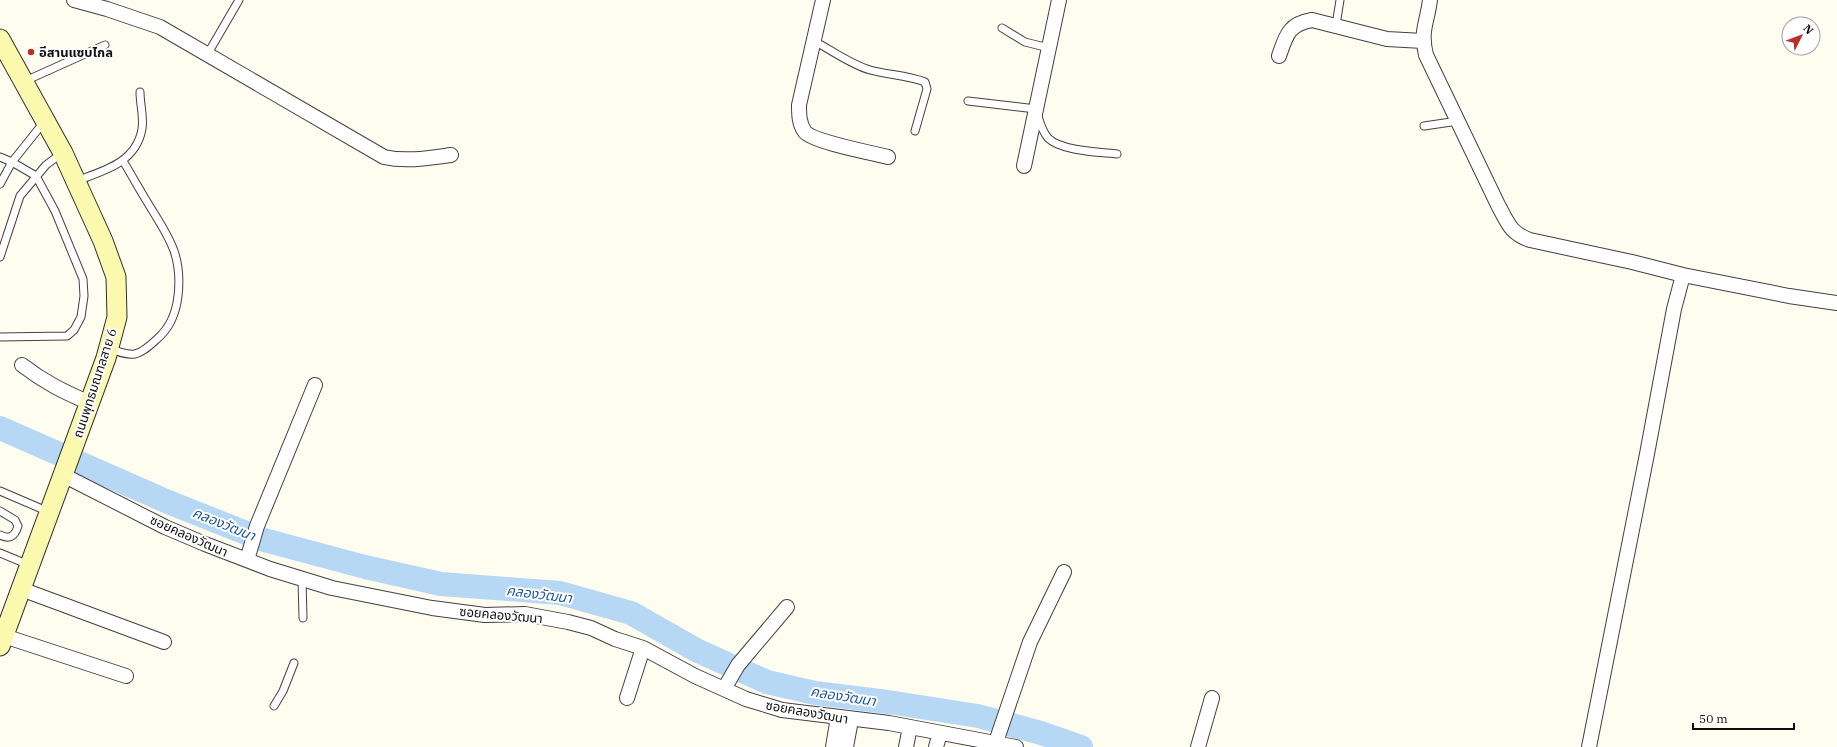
<svg xmlns="http://www.w3.org/2000/svg" width="1837" height="747" font-family="'IBM Plex Serif','Noto Sans Thai',serif">
  <rect width="100%" height="100%" fill="#fefdf0"/>
  <g fill="none" stroke-linecap="round" stroke-linejoin="round">
    <path stroke="#b6d8f4" stroke-width="24" d="M0 428 168 502 264 540 365 567 441 584 560 593 631 613 696 650 767 682 815 693 888 702 978 716 1041 733 1081 747"/>
    <g stroke="#414141" stroke-width="9">
      <path id="service" d="M1336 25 1340 0
        M1002 28 1025 42 1049 48
        M814 41C833 51 850 64 870 70 888 75 907 75 925 82L927 89 915 131
        M207 55 239 0
        M25 81 105 45
        M968 101 1036 109C1039 119 1041 130 1048 138 1061 151 1099 152 1117 154
        M1424 126 1458 121
        M0 157 12 162 44 122
        M76 181C103 171 136 163 142 129 144 118 140 104 140 92
        M0 184 12 162 36 176 55 211 83 279 84 296 81 317 74 330 67 336 0 337
        M0 257 20 196 46 165 62 153
        M109 348C133 358 138 357 157 339 170 328 176 313 178 296 183 253 167 235 146 200 138 187 131 174 123 161
        M0 491 49 512
        M0 511 15 520 18 526C15 536 10 540 0 535
        M0 553 29 565
        M302 579 303 618
        M274 706 283 691 294 663"/>
    </g>
    <g stroke="#414141" stroke-width="16">
      <path id="minor" d="M74 0 107 9 160 27 384 157C406 162 429 158 451 155
        M823 0 799 105C799 114 799 124 805 132 814 142 873 153 888 157
        M1430 0C1427 24 1420 30 1426 55L1498 205C1508 223 1510 233 1530 240L1632 262 1683 275 1789 296 1837 303
        M1279 56C1286 36 1288 24 1312 20L1387 39 1423 41
        M1024 166 1059 0
        M22 365C44 382 64 392 90 403
        M63 475 165 527 205 544 270 569 332 588 432 608 485 615 525 614 568 622 591 628 615 639 643 648 695 676 746 699 782 710 889 723 1016 747
        M247 560 257 526 315 385
        M21 589 164 642
        M4 636 126 676
        M724 689 738 665 787 607
        M627 698 643 648
        M996 742 1030 642 1064 572
        M833 747 838 717
        M846 747 851 720
        M906 747 910 727
        M936 747 940 733
        M1198 747 1212 698
        M1589 747 1647 454 1674 309 1683 275"/>
    </g>
    <g stroke="#303030" stroke-width="21">
      <path id="secondary" d="M0 39 63 153 103 241 116 277 117 317 106 358 0 646"/>
    </g>
    <use href="#service" stroke="#fff" stroke-width="7"/>
    <use href="#minor" stroke="#fff" stroke-width="14"/>
    <use href="#secondary" stroke="#fbf9ae" stroke-width="19"/>
  </g>
  <circle fill="#b82f2c" stroke="#fff" stroke-width="1.5" cx="31" cy="52" r="4"/>
  <g text-anchor="middle" dominant-baseline="central" stroke-width="4" stroke-linejoin="round" paint-order="stroke">
    <g font-size="13" font-weight="bold" fill="#0e0e0e" stroke="#fff" text-anchor="start">
      <text x="39" y="52">อีสานแซบไกล</text>
    </g>
    <g font-size="13" fill="#0e0e0e" stroke="#fff">
      <text transform="translate(95 383) rotate(-72)">ถนนพุทธมณฑลสาย 6</text>
      <text transform="translate(189 536) rotate(24)">ซอยคลองวัฒนา</text>
      <text transform="translate(501 615) rotate(5)">ซอยคลองวัฒนา</text>
      <text transform="translate(807 712) rotate(10)">ซอยคลองวัฒนา</text>
    </g>
    <g font-size="14" font-style="italic" fill="#1c5a9b" stroke="#fff">
      <text transform="translate(224 524) rotate(22)">คลองวัฒนา</text>
      <text transform="translate(539 594) rotate(7)">คลองวัฒนา</text>
      <text transform="translate(843 696) rotate(9)">คลองวัฒนา</text>
    </g>
  </g>
  <g transform="translate(1801 36) rotate(48)"><circle r="19" fill="#ffffff" stroke="#9f9f9f"/>
  <path d="M0-3L7 15L0 10L-7 15Z" fill="#b82f2c"/>
  <text y="-6" font-size="11" font-weight="bold" text-anchor="middle" fill="#0e0e0e">N</text>
  </g>
  <path d="M1693 723v6h101v-6" fill="none" stroke="#0e0e0e" stroke-width="2"/>
  <text x="1699" y="723" font-size="12" fill="#0e0e0e" stroke="#ffffff" stroke-width="3" paint-order="stroke">50 m</text>
</svg>
